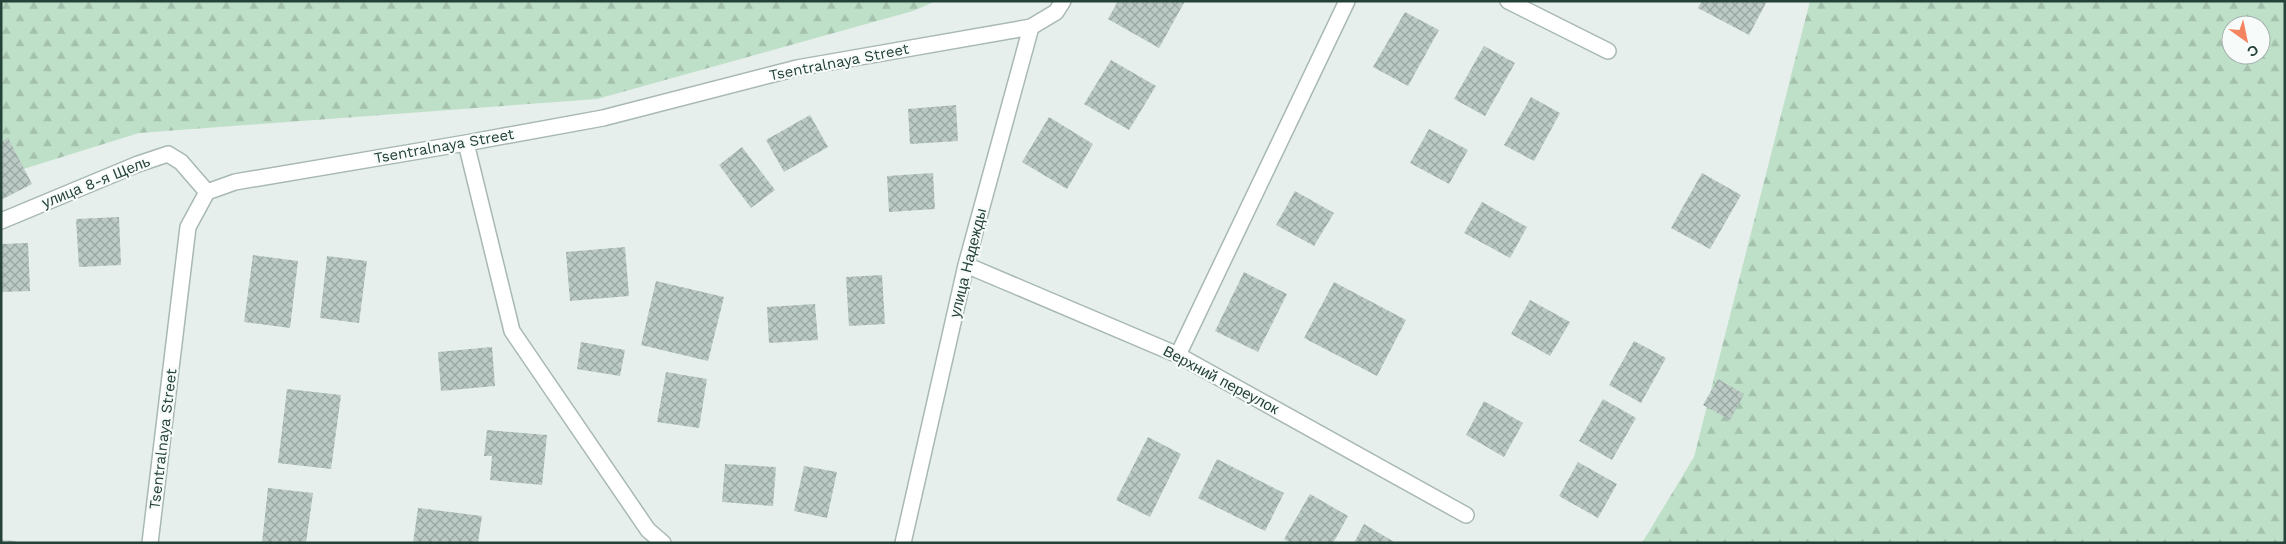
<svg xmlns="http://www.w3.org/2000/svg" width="2286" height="544" font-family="'Work Sans',sans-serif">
  <defs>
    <pattern id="forest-firs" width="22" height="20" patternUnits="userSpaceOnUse" patternTransform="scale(1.25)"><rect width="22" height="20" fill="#bfe0c8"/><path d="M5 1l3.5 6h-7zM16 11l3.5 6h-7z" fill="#a4c1ad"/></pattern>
    <pattern id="building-cross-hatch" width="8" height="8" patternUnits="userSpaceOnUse" patternTransform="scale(1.25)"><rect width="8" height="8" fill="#bbcac4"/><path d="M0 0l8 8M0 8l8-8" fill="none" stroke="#98a6a0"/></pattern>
  </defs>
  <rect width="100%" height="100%" fill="#e6efeb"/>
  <path fill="url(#forest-firs)" fill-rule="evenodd" d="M1 1H936L913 11 597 99 139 133 1 176Z
    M1810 1H2285V543H1642L1694 457ZM2231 25H2261V55H2231Z"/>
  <path fill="url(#building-cross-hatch)" d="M1118 1H1185L1159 48 1108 19Z
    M1702 1H1767L1749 35 1698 8Z
    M1405 12 1439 30 1408 86 1373 67Z
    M1484 46 1515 63 1485 116 1454 99Z
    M1111 60 1156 86 1129 130 1084 104Z
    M1531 97 1560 113 1534 161 1504 145Z
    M956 105 958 141 910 144 908 109Z
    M810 115 828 147 784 172 766 140Z
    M1049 117 1093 144 1067 189 1022 162Z
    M1429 129 1468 150 1449 184 1410 163Z
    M8 138 32 184 1 200V142Z
    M742 147 775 190 751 208 719 165Z
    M933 173 935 209 889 212 887 176Z
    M1702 173 1741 195 1710 249 1671 228Z
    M1295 191 1334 213 1314 246 1276 225Z
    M1482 202 1527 227 1510 258 1464 233Z
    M119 217 121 265 79 267 76 219Z
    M28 243 30 291 1 292V244Z
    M625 247 629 296 570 301 566 252Z
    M253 255 298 261 290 328 244 322Z
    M327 256 367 261 359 323 320 318Z
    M1244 272 1287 294 1258 352 1215 331Z
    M882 275 885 324 849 326 846 277Z
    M656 281 724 297 708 361 641 345Z
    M1334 282 1406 320 1377 376 1304 338Z
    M1530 300 1570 322 1550 356 1511 334Z
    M815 304 818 340 769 343 767 307Z
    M1634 341 1666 358 1641 403 1609 385Z
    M581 342 625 350 620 376 577 369Z
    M492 347 495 386 441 391 438 352Z
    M666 372 707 379 699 428 657 422Z
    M1718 379 1744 394 1730 420 1703 405Z
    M287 389 341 395 331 469 278 463Z
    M1603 399 1636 418 1612 460 1579 441Z
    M1484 401 1523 423 1504 457 1466 435Z
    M487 430 547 435 542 485 490 480 492 456H484Z
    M1148 437 1181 454 1150 517 1116 500Z
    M1217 459 1284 493 1265 531 1198 498Z
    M1578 462 1617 484 1598 518 1559 496Z
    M725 464 776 467 773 506 722 502Z
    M804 466 837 472 827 518 794 511Z
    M268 488 313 493 306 543H262Z
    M1310 494 1348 516 1333 543H1291L1284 539Z
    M418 508 482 516 478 543H413Z
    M1364 524 1396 543H1354Z
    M1 540 16 541V543H1Z"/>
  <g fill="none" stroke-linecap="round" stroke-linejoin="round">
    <g stroke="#a8b8b2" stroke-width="18">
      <path id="minor" d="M1508 1 1608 51
        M466 143 512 331 648 530 663 543
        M1 221 138 164 168 154 181 162 207 192
        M966 265 1178 355 1466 515
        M1178 355 1347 1
        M150 543 188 227 207 192 235 182 466 143 603 118 797 68 1031 27
        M903 543 966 265 1031 27 1056 12 1063 1"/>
    </g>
    <use href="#minor" stroke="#fff" stroke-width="15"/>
  </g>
  <g text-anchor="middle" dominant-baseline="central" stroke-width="4.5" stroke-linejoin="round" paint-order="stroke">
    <g font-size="15" fill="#24423a" stroke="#f7fbf9">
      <text transform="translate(839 62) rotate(-11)">Tsentralnaya Street</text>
      <text transform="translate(444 146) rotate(-10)">Tsentralnaya Street</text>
      <text transform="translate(96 182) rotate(-22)">улица 8-я Щель</text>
      <text transform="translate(968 263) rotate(-76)">улица Надежды</text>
      <text transform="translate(1221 380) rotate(28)">Верхний переулок</text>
      <text transform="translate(163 439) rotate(-83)">Tsentralnaya Street</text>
    </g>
  </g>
  <rect width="2286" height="544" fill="none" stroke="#24423a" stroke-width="5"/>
  <g transform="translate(2246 40) rotate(147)"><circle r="24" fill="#f7fbf9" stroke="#a3b1ad"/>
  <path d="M0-4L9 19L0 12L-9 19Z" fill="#f4845f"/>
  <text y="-8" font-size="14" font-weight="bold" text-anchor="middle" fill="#24423a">С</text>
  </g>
</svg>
